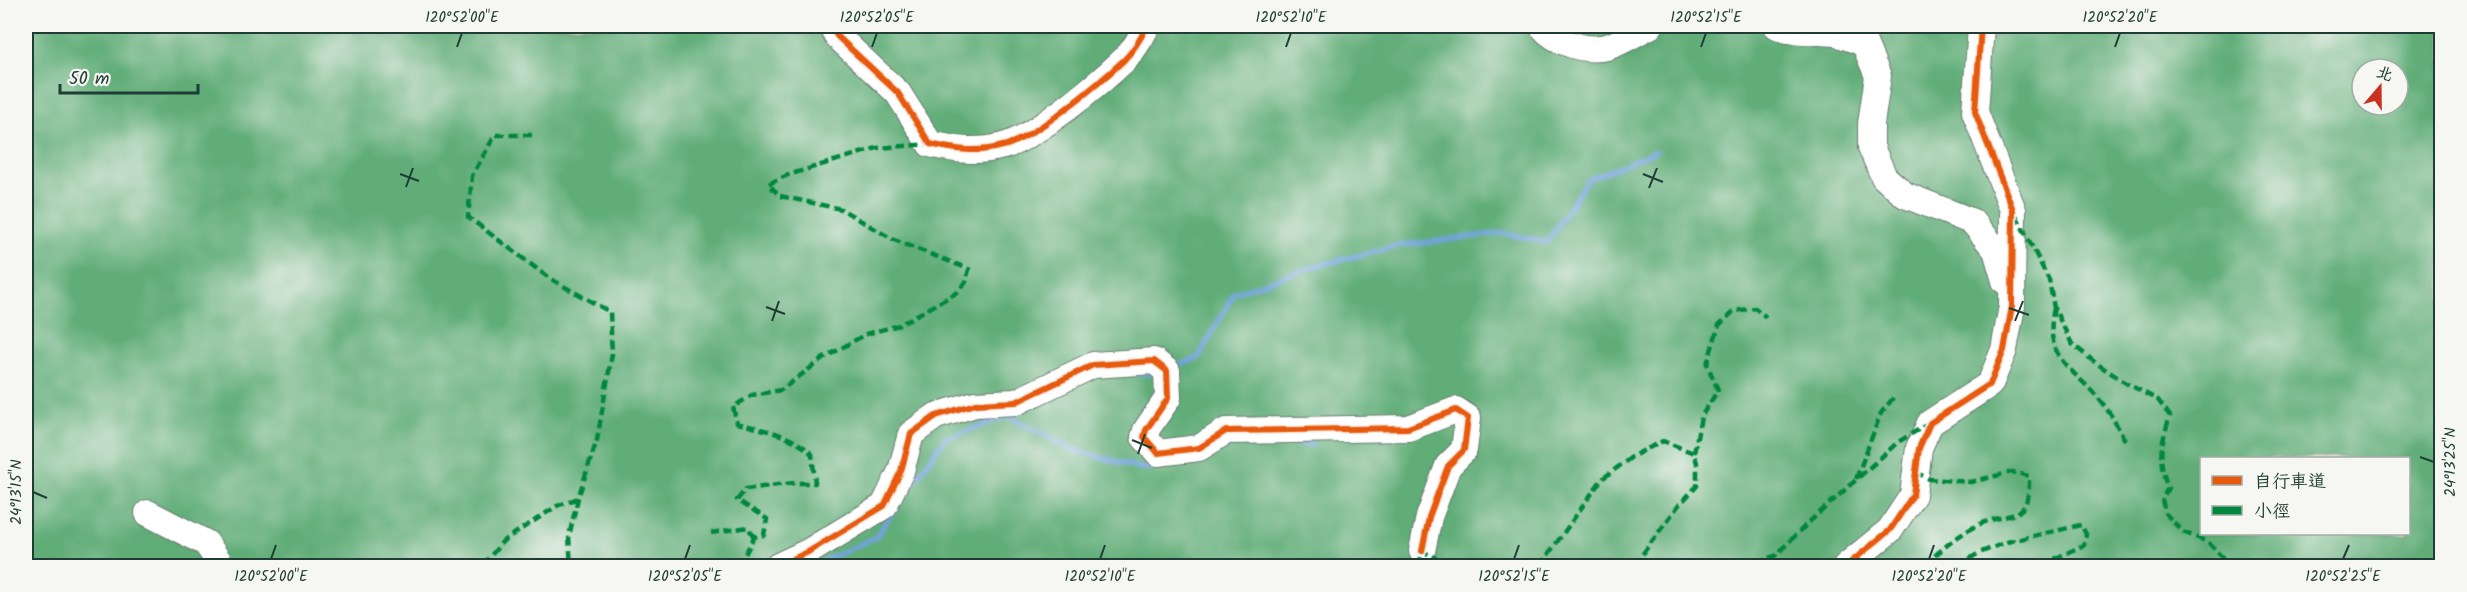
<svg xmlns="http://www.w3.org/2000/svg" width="2467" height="592" font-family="Kalam,'LXGW WenKai TC',sans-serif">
  <rect width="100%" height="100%" fill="#f6f6f2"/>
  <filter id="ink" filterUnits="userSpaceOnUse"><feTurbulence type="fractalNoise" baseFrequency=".0167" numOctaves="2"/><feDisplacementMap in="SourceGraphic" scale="12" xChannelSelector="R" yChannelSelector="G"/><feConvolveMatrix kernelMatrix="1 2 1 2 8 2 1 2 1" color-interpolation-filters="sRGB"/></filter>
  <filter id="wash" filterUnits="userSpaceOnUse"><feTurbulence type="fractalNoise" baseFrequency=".008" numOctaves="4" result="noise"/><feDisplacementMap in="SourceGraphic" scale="24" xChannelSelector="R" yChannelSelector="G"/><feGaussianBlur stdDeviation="1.35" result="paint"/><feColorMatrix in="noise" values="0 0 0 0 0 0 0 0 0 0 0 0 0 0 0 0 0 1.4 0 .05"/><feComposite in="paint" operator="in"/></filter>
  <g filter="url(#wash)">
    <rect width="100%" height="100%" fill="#f1e8d4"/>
    <path fill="#61ad78" stroke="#407556" stroke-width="1.5" fill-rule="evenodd" d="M26 26H2441V566H26ZM2362 69H2398V105H2362ZM2202 458H2408V534H2202Z"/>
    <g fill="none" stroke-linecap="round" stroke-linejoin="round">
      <path stroke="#71a2dc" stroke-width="5" d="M1172 368 1198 358 1234 293 1309 268 1397 246 1502 233 1547 242 1587 180 1656 151
        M1137 374 1158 373
        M1010 417 1074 450 1144 469 1162 464
        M1285 442 1313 445
        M1220 447 1249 443
        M812 566 876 537 944 439 1020 412"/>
    </g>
  </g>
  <g filter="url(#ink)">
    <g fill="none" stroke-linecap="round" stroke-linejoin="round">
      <g stroke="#68796c" stroke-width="28">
        <path id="minor" d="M832 26 837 36 898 93 930 144C955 150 978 153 1003 146 1033 139 1101 82 1124 60 1134 50 1141 38 1147 26
          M1542 26C1556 43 1585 52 1607 47 1621 43 1637 32 1650 26
          M1777 26 1788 30 1836 33 1864 43 1878 76 1871 124V147L1884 177 1905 195 1973 222 1996 250 2005 281
          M148 513 206 543 222 566
          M778 566 808 552 884 506 901 471 911 434 936 416 975 404 1016 402 1093 365 1154 361 1167 371 1168 398 1146 430 1144 437 1158 453 1199 448 1226 431 1408 428 1456 410 1468 418 1464 450 1448 466 1429 517 1422 551
          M1846 566 1890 530 1913 495 1919 448 1930 423 1990 384 2004 350 2012 306 2013 210 1975 112 1981 26"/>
      </g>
      <use href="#minor" stroke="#fff" stroke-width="26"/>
      <path stroke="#00873e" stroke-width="4.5" stroke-dasharray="9 4.5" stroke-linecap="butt" d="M532 135H495L472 176 468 217 549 278 610 312 612 354 597 440 578 498 569 536 571 566
        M2016 215 2049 280 2054 308 2072 344 2096 363 2126 383 2158 400 2170 416C2161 445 2157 458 2168 488L2162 499 2165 513 2183 532 2208 542 2230 566
        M2054 308C2042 362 2077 369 2103 404 2112 415 2118 428 2125 440
        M1694 453 1701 417 1718 390 1707 364 1719 325 1734 311 1755 308 1766 317
        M1915 472 1929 479 1971 482 2012 472 2029 476C2030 527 2009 509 1976 526 1956 536 1939 552 1923 566
        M1856 479 1881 413 1894 397
        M711 533 748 527 754 537
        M483 565 503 541 557 506 578 498
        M739 566 754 537 764 535 767 519 737 500 746 489 794 483H815L812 454C791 434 764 430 737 423L733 407 752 395 781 390 824 358 866 334 899 325 958 292 966 282 969 269 894 240 841 209 780 196 768 184 788 175 877 148 930 144
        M1419 566 1422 551 1452 566
        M1540 566 1602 479 1633 456 1663 441 1694 453 1697 463V486L1679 505 1641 556 1638 566
        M1743 566 1775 556 1807 524 1898 442 1928 424
        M1958 566 1979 553 2007 542 2081 525 2086 534 2084 545 2039 566"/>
      <g stroke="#f6f6f2" stroke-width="10">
        <path id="cycleway" d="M832 26 837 36 898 93 930 144C955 150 978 153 1003 146 1033 139 1101 82 1124 60 1134 50 1141 38 1147 26
          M778 566 808 552 884 506 901 471 911 434 936 416 975 404 1016 402 1093 365 1154 361 1167 371 1168 398 1146 430 1144 437 1158 453 1199 448 1226 431 1408 428 1456 410 1468 418 1464 450 1448 466 1429 517 1422 551
          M1846 566 1890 530 1913 495 1919 448 1930 423 1990 384 2004 350 2012 306 2013 210 1975 112 1981 26"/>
      </g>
      <use href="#cycleway" stroke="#e8590c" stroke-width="6"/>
    </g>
  </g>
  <path fill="none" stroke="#1f3d34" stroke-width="2" d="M457 47 462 33M872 47 877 33M1286 47 1291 33M1701 47 1706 33M2115 47 2120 33M400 174 419 181M1643 174 1663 182M406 187 413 168M1649 188 1657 168M766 307 785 314M2009 308 2029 315M772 321 779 301M2015 321 2023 301M1132 440 1152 448M1138 454 1145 434M2420 457 2434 462M33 492 47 498M271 559 276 545M685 559 690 545M1100 559 1105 545M1514 559 1519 545M1929 559 1934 545M2343 559 2349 545"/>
  <rect width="2467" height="592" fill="none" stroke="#f6f6f2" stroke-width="66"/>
  <rect x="2200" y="457" width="210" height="78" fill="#f6f6f2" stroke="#a0aca6" stroke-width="1.5"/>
  <rect x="2212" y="476" width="30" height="9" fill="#e8590c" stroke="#a0aca6" stroke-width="1.5"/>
  <text x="2254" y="487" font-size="18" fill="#1f3d34">自行車道</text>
  <rect x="2212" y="506" width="30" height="9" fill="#00873e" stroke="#a0aca6" stroke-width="1.5"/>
  <text x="2254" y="517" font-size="18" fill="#1f3d34">小徑</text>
  <g transform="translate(2380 87) rotate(20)"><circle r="28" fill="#f6f6f2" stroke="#a0aca6" stroke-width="1.5"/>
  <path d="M0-4.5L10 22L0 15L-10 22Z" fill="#c8321e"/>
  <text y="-9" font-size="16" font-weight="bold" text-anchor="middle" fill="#1f3d34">北</text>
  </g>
  <path d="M60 84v9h138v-9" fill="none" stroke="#1f3d34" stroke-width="3"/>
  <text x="69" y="84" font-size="18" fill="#1f3d34" stroke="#f6f6f2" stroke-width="4.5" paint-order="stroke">50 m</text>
  <rect x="33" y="33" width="2401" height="526" fill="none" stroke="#1f3d34" stroke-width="2"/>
  <g font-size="15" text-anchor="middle" fill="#1f3d34">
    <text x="462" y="22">120°52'00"E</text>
    <text x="877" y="22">120°52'05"E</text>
    <text x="1291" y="22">120°52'10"E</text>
    <text x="1706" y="22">120°52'15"E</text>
    <text x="2120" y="22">120°52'20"E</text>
    <text transform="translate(2450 462) rotate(-90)" y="5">24°13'25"N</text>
    <text transform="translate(16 492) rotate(-90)" y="5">24°13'15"N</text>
    <text x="271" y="581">120°52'00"E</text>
    <text x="685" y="581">120°52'05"E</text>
    <text x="1100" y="581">120°52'10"E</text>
    <text x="1514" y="581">120°52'15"E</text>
    <text x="1929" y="581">120°52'20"E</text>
    <text x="2343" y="581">120°52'25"E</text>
  </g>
</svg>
